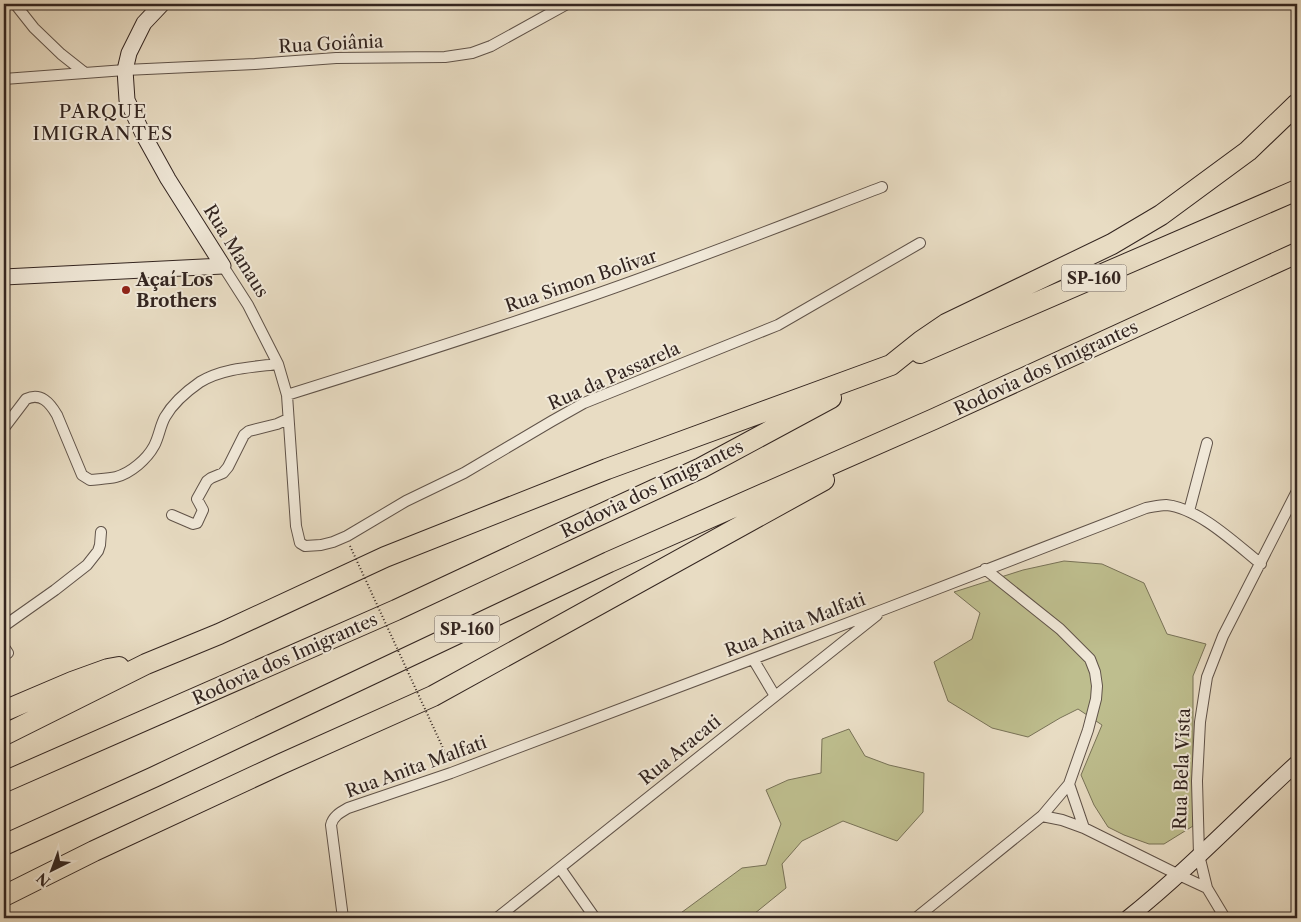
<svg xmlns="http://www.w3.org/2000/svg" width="1301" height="922" font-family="'Libre Caslon Text',serif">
  <rect width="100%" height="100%" fill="#e8dcc3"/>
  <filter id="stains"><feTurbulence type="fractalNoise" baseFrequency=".004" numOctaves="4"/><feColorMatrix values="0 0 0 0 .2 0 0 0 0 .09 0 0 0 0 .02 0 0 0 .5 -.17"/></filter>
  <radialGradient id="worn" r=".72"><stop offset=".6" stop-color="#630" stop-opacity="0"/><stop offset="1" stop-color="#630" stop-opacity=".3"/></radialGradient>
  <path fill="#bebe8e" stroke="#787257" d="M1064 561 1102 564 1144 583 1167 634 1206 644 1193 676V826L1164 844H1149L1124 835 1108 827 1094 805 1081 775 1102 725 1078 709 1060 718 1028 737 992 728 948 701 934 662 972 639 980 613 954 592 1023 570Z
    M849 729 865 756 889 765 924 773 923 812 897 841 843 821 802 841 782 864 786 888 749 918H674L742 868 766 865 781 824 766 790 788 780 821 773 822 739Z"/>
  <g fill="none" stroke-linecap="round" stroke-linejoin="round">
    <g stroke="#605349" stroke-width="12">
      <path id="street" d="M15 4 34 28 61 54 85 73
        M4 79 125 70 255 64 336 58 445 57 472 53 491 46 567 4
        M223 266 248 305 278 364 287 395 296 526 300 543 305 546 321 545 333 542 347 536 406 501 464 473 552 421 584 403 778 325 920 243
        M287 395C386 364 486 332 585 298 684 264 783 225 882 187
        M4 428 26 399C41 392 50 403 57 415L82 475 90 480C98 479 108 479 116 477 131 473 147 459 154 446 159 437 160 426 165 417 173 403 187 391 200 382 223 368 253 367 278 364
        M1189 511 1207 443
        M172 515 193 524 197 523 203 510 197 499 207 481 211 478 223 473 228 467 244 435 249 431 277 424 288 419
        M4 626 55 590 87 565 98 551 100 545 101 532
        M4 647 8 653
        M753 659 775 696
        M1069 784 1084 828
        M1042 816 1062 820 1084 828 1179 875 1207 888
        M560 868 595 918
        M343 918 331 825C333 816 341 812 348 808L451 773 885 609 1146 508C1153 507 1159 505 1166 505 1199 508 1236 544 1261 564
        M497 918 877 615
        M916 918 1042 816 1069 784 1088 730 1096 699 1097 686 1095 672 1090 659 1060 629 985 569
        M1225 918 1207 888 1199 855 1197 781 1200 722 1207 677 1223 636 1297 491"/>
    </g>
    <g stroke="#332520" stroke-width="17">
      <path id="secondary" d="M4 277 223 266 168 179 143 134 127 100 125 70 129 53 144 23 162 4
        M1128 918C1188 870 1241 814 1297 763"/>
    </g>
    <g stroke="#332520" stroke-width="22">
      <path id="highway" d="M920 353 1297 190
        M4 711 72 682 108 669 119 667
        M4 735 146 664 219 634 385 557 607 469 891 365 921 341 946 324 1112 244 1161 215 1248 151 1297 104
        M4 782 396 610 580 524 701 468 831 398
        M4 845 154 777 609 562 934 419 1297 253
        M4 896 94 851 281 764 433 696 824 480"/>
    </g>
    <use href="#street" stroke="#f0e8d8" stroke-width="10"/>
    <use href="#secondary" stroke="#f0e8d8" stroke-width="15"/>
    <use href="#highway" stroke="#e8dcc3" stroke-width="20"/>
    <path stroke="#332520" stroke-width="2" stroke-dasharray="1 2.5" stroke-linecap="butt" d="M350 546 448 759"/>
  </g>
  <circle fill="#8f2418" stroke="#f0e8d8" stroke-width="2" cx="126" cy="290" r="5"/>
  <g text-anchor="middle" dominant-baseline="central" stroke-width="4" stroke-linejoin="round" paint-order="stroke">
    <g fill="#f0e8d8" stroke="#6c6057" stroke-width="1">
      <rect x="1061.5" y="264.5" width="65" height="27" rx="4"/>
      <rect x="434.5" y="615.5" width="65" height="27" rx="4"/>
    </g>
    <g font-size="16" font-weight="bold" fill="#332520">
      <text x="1094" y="278">SP-160</text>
      <text x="467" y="629">SP-160</text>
    </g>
    <g font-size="18" fill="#332520" stroke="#f0e8d8">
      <text transform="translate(331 44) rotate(-3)">Rua Goiânia</text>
      <text transform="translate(236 251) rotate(58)">Rua Manaus</text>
      <text transform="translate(581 281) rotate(-19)">Rua Simon Bolivar</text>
      <text transform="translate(1046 368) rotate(-25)">Rodovia dos Imigrantes</text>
      <text transform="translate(614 376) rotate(-24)">Rua da Passarela</text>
      <text transform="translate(652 489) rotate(-26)">Rodovia dos Imigrantes</text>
      <text transform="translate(795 625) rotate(-21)">Rua Anita Malfati</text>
      <text transform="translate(285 659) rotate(-24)">Rodovia dos Imigrantes</text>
      <text transform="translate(680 750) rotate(-39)">Rua Aracati</text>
      <text transform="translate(416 767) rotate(-20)">Rua Anita Malfati</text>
      <text transform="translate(1182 769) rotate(-88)">Rua Bela Vista</text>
    </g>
    <g font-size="18" font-weight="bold" fill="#332520" stroke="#f0e8d8" text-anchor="start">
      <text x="136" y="280">Açaí Los<tspan x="136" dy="21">Brothers</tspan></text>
    </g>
    <g font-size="19" letter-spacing="1" fill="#332520" stroke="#f0e8d8">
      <text x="103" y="111">PARQUE<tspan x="103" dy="22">IMIGRANTES</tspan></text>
    </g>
  </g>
  <rect width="1301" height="922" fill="none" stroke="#e8dcc3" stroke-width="20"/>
  <rect x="5" y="5" width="1291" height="912" fill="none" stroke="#332520" stroke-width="2.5"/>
  <rect x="10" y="10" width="1281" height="902" fill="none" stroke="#332520"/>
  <g transform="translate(52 870) rotate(222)" stroke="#f0e8d8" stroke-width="4" paint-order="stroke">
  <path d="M0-4L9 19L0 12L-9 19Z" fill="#332520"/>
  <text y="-8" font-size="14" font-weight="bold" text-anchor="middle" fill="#332520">N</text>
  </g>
  <rect width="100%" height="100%" filter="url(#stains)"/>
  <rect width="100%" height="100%" fill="url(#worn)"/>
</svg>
